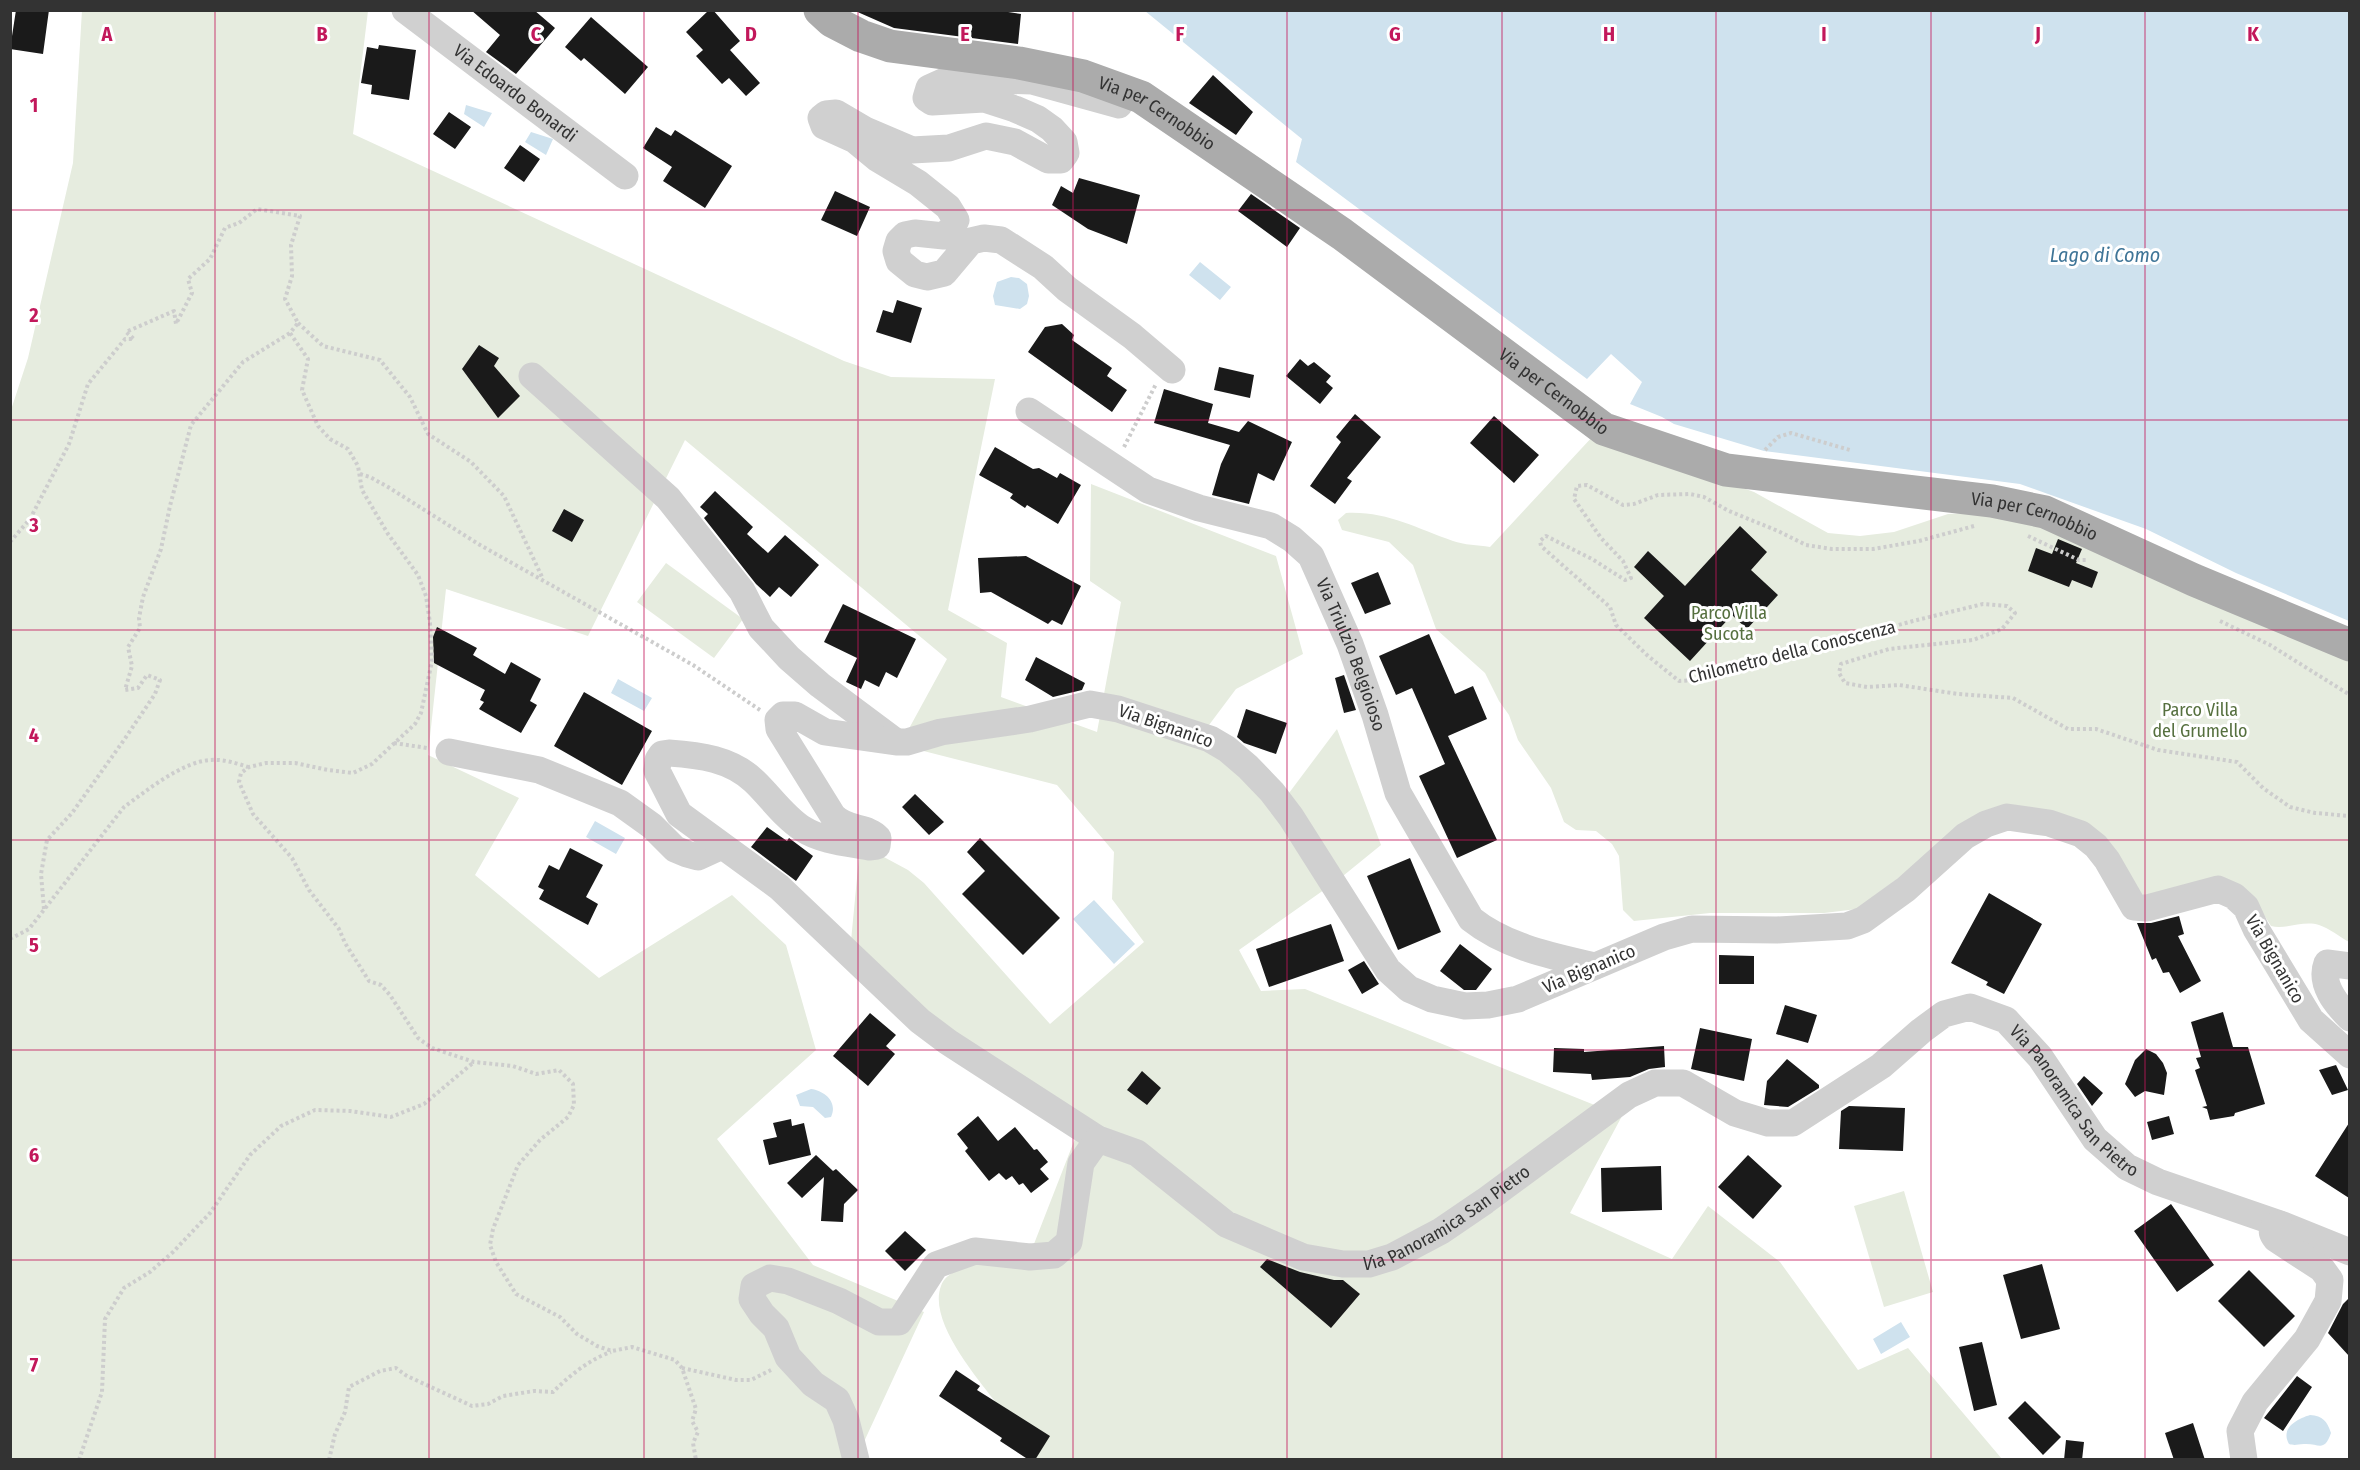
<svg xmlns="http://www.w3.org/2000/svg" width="2360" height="1470" font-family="'Fira Sans Condensed',sans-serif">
  <rect width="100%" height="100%" fill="#fff"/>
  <path fill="#e6ecdf" d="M82 10 368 11 353 134 844 361 891 377 995 379 948 610 1007 643 1001 697 1097 732 1121 602 1090 581 1091 484 1276 556 1303 654 1236 689 1194 745 1289 793 1337 729 1381 845 1338 880 1239 950 1261 991 1305 989 1622 1116 1570 1213 1672 1259 1708 1206 1780 1262 1858 1370 1908 1348 2002 1459H1029C1018 1440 1007 1418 994 1400 975 1375 928 1320 941 1286 944 1277 953 1272 961 1268L1032 1249 1078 1131 849 962 859 857 882 856 908 870 924 883 1050 1024 1144 942 1112 899 1114 852 1057 785 900 745 947 659 685 440 588 636 446 589 428 755 519 798 475 875 599 978 732 895 786 945 816 1050 717 1139 813 1265 924 1312 856 1459 11 1460 10 413 28 358 73 163Z
    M1594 435 1754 492 1828 533 1860 536 1894 532 1948 514 1993 512 2039 521 2349 658V942C2340 937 2329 928 2319 925 2303 920 2286 930 2271 926L2260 909 2239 889 2146 896 2138 893 2111 849 2010 809 1900 877 1857 909 1824 913H1710L1634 921 1623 910 1619 856 1612 844 1596 831 1576 830 1564 822 1551 788 1518 740 1509 715 1499 701 1485 673 1436 629 1413 565 1389 542 1342 530 1338 520 1346 513C1387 511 1415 528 1453 541 1464 545 1478 545 1490 547Z
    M666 563 743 619 714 658 637 602Z
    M1904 1191 1933 1292 1884 1307 1854 1206Z"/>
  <path fill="#cfe2ee" d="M1145 11H2349V621L2236 573 2146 529 2020 484 1764 451 1674 424 1662 417 1630 404 1642 382 1611 354 1587 379 1296 162 1302 139Z
    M466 105 492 113 484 127 464 114Z
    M531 132 553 139 546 155 525 142Z
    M1200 262 1231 287 1220 300 1189 275Z
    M1011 277 1019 278 1027 284 1029 296 1027 304 1020 309 995 305 993 296 997 282Z
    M618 679 652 698 644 711 611 693Z
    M595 821 625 838 616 854 586 837Z
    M1094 900 1135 944 1114 964 1073 919Z
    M811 1089C825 1091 838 1102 831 1117L825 1118 813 1107 800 1106 796 1095Z
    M1901 1322 1910 1337 1881 1354 1873 1339Z
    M2310 1415C2323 1416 2327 1421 2331 1433 2324 1453 2319 1443 2304 1444 2297 1444 2296 1446 2289 1444 2280 1428 2297 1419 2310 1415Z"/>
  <path fill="#1a1a1a" d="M16 10H49L43 54 10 49Z
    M471 10H534L555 28 516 74 486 52 500 35Z
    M709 10H713L740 41 730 50 760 83 746 96 729 78 722 84 696 56 703 50 686 32Z
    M853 10H995L1021 14 1018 44 894 28Z
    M591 17 648 67 625 94 584 58 581 61 565 47Z
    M379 45 416 50 409 100 371 94 372 85 361 83 367 47 378 49Z
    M1213 75 1253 112 1236 135 1189 103Z
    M449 112 471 127 455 149 433 134Z
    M656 127 671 136 675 130 732 166 705 208 663 181 672 167 643 148Z
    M520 145 540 159 524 182 504 168Z
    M1079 178 1140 195 1127 244 1088 229 1052 205 1061 186 1073 193Z
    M835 191 870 207 857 236 821 220Z
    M1251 194 1300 228 1287 247 1238 211Z
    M897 300 922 308 911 343 876 332 883 310 893 313Z
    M1062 324 1074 335 1072 340 1112 368 1107 376 1127 390 1112 412 1028 352 1045 327Z
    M479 345 499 358 494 366 520 396 498 418 462 369Z
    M1300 359 1308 366 1314 362 1331 376 1326 382 1333 388 1320 404 1286 376Z
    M1219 367 1254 375 1250 398 1214 390Z
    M1164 389 1213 404 1208 423 1239 432 1248 421 1292 442 1274 481 1258 473 1249 504 1212 495 1221 464 1230 445 1154 423Z
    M1355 414 1381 437 1347 478 1352 481 1335 504 1310 486 1341 442 1336 437Z
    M1494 416 1539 455 1514 483 1470 443Z
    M995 447 1033 469 1039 468 1057 478 1060 473 1081 485 1058 524 1027 505 1025 508 1010 498 1013 494 979 475Z
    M715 491 753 527 747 534 768 553 785 535 819 565 791 597 779 587 770 597 756 584 704 518 708 514 700 507Z
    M564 509 584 520 572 542 552 531Z
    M1740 526 1767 552 1751 570 1778 595 1747 629 1732 615 1690 661 1644 618 1664 596 1634 567 1648 551 1685 586Z
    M2058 539 2082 549 2076 563 2098 572 2092 588 2072 580 2069 587 2028 571 2036 548 2052 554Z
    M1026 556 1081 586 1062 625 1052 620 1048 624 991 592 980 593 978 558Z
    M1378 572 1391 604 1365 614 1351 583Z
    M843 604 916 639 897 678 886 672 879 687 865 680 861 689 846 682 857 658 824 642Z
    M437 627 477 648 473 655 505 674 511 662 541 679 530 701 537 705 521 733 479 709 484 702 480 700 485 690 434 663 433 637Z
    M1429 634 1455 694 1473 686 1487 719 1448 736 1497 840 1457 858 1419 776 1445 764 1412 688 1396 695 1379 656Z
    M1036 657 1085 683 1082 690 1053 697 1025 680Z
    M1344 675 1356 710 1344 713 1335 678Z
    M584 692 652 731 622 785 554 746Z
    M1246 709 1287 723 1276 754 1244 743 1237 737Z
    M915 794 944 822 929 835 902 807Z
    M767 827 787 841 789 838 813 856 796 881 751 847Z
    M980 838 1060 918 1023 955 962 894 985 871 967 852Z
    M570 848 603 865 586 897 598 904 588 925 539 899 544 890 538 887 549 865 559 870Z
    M1410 858 1441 932 1398 950 1367 876Z
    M1989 893 2042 924 2004 994 1986 985 1988 982 1951 963Z
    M2179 916 2184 934 2178 936 2201 981 2180 993 2169 972 2163 973 2156 958 2152 960 2137 923H2151Z
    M1331 924 1344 961 1269 987 1256 949Z
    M1460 944 1492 969 1476 990H1464L1440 971Z
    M1719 955 1754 956V984H1719Z
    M1364 961 1379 984 1362 994 1348 970Z
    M1785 1005 1817 1015 1808 1043 1776 1034Z
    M2223 1012 2233 1047H2248L2265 1104 2235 1113 2234 1116 2210 1120 2207 1109 2202 1107 2207 1106 2195 1070 2200 1068 2196 1058 2201 1057 2191 1022Z
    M870 1013 896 1035 886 1046 895 1054 868 1086 833 1056Z
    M1700 1028 1752 1039 1744 1081 1691 1069Z
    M1664 1046 1665 1067 1649 1069 1630 1077 1592 1080 1591 1074 1553 1072 1554 1048 1584 1049V1052Z
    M2146 1049 2156 1054 2163 1063 2167 1073 2164 1095 2145 1091 2135 1097 2125 1084 2135 1060Z
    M1787 1059 1819 1085V1088L1788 1107 1764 1105 1767 1081Z
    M2336 1065 2348 1090 2332 1095 2319 1070Z
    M1142 1071 1161 1088 1147 1105 1127 1090Z
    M2084 1076 2103 1093 2092 1106 2077 1084Z
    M1849 1106 1905 1108 1903 1151 1839 1149 1841 1111Z
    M978 1116 998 1141 1015 1127 1034 1150 1037 1149 1048 1162 1040 1169 1049 1179 1031 1193 1023 1183 1019 1185 1012 1176 1006 1180 999 1173 989 1181 965 1151 968 1148 957 1134Z
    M2169 1116 2174 1134 2152 1140 2147 1122Z
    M791 1119 792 1126 804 1123 811 1155 769 1165 763 1140 777 1137 773 1123Z
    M2349 1123V1198L2315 1176Z
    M816 1155 833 1171 836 1169 858 1190 844 1204 843 1222 821 1221 824 1177 802 1198 787 1183Z
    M1748 1155 1782 1186 1753 1219 1718 1187Z
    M1661 1166 1662 1210 1602 1212 1601 1168Z
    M2171 1204 2214 1265 2177 1292 2134 1231Z
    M905 1231 926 1250 905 1271 885 1251Z
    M1267 1259 1300 1272 1334 1280H1343L1360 1294 1331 1328 1260 1267Z
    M2042 1264 2060 1329 2021 1339 2003 1275Z
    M2249 1270 2295 1316 2264 1347 2218 1301Z
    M2349 1298V1356L2328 1333 2343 1304Z
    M1982 1342 1997 1405 1974 1411 1959 1347Z
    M956 1370 980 1386 977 1390 1050 1436 1035 1460H1029L1000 1441 1002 1438 939 1396Z
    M2297 1376 2312 1387 2283 1431 2264 1418Z
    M2025 1401 2061 1437 2043 1455 2008 1418Z
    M2193 1423 2205 1460H2174L2165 1433Z
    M2066 1440 2084 1442 2082 1460H2064Z"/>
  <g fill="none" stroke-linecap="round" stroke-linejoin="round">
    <path stroke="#cdcdcd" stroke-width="4" stroke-dasharray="3 3" stroke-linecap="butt" d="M298 323 323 346 380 360 410 397 428 434 471 462 504 496 543 579
      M1124 447 1156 384
      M1765 450 1778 437 1791 433 1850 450
      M360 474 370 477 388 487 480 545 693 665 760 710
      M1974 526 1919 541 1873 549H1832L1806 545 1778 531 1729 511 1704 497 1690 494 1658 495 1634 504 1623 505 1587 485 1577 486 1574 499 1601 538 1623 561 1631 578 1625 580 1592 559 1546 536 1540 541 1541 546 1610 607 1616 625 1648 656 1679 681 1696 680 1913 621 1983 604 2007 606 2015 613 2002 629 1973 640 1889 649 1841 664 1839 673 1845 683 1867 687 1899 685 1958 694 2013 698 2068 729H2096L2158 750 2237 762 2263 788 2290 807 2315 813 2350 816
      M2028 536 2079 560H2087
      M10 542 30 519 69 444 88 384 125 339H134L126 332 174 311 176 324 192 293 188 279 210 259 225 228 239 223 257 209 300 216 291 245 292 276 285 299 298 323 290 333 308 359 302 390 318 426 330 439 348 449 358 466 362 490 388 534 418 575 426 596 430 623 432 661 421 713 415 724 372 764 353 773 328 770 295 763H266L249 767 241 773 239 782 253 814 292 858 309 890 339 929 345 943 369 981 381 985 390 995 418 1038 432 1048 474 1062 513 1066 536 1074 559 1070 573 1084 574 1105 568 1117 540 1140 518 1165 493 1229 490 1245 496 1262 516 1294 560 1317 577 1334 597 1346 612 1351 632 1347 675 1360 682 1368 696 1409 692 1421 698 1432 693 1443 696 1460
      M2220 621 2270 645 2350 695
      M394 743 427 748
      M44 909 41 874 47 840 72 813 124 740 155 694 160 680 147 675 138 688 125 690 132 666 128 647 140 628 139 618 143 597 161 549 170 506 191 425 243 362 290 333
      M10 939 29 929 124 807C146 791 183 761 211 760 223 759 236 763 248 767
      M682 1368 736 1380H751L771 1370
      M79 1460 102 1392 105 1319 124 1288 150 1272 173 1252 210 1213 250 1155 281 1126 315 1110 350 1111 391 1117 424 1104 474 1062
      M329 1460 335 1434 345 1412 349 1387 380 1371 396 1368 407 1376 472 1406 488 1404 503 1396 534 1391 553 1392C569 1376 590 1359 611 1352"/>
    <g stroke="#d0d0d0" stroke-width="27">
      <path id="s1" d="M405 10 625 176"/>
      <path d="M1119 105 1032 81 949 79 929 88 926 98 932 102 984 99 1015 109 1038 119 1052 129 1064 142 1066 153 1061 160H1048L1015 142 986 136 949 148 912 150 865 130 836 113 826 114 821 118 824 126 855 140 878 159 918 183 948 207 956 220 952 228 944 236 915 233 905 235 899 241 896 251 899 261 915 274 927 277 944 273 971 241 984 238 1001 240 1043 267 1067 289 1132 336 1172 370"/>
      <path d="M532 376 668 498 742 591 761 628 789 658 820 685 895 741"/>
      <path id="s2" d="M1029 411 1148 490 1199 508 1271 526 1292 539 1311 556 1350 644 1375 715 1398 793 1471 919C1506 947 1552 956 1595 966"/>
      <path d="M449 752 539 770 620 803 652 826 675 849 687 854 698 857 722 846"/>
      <path d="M2350 966 2327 963C2319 984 2336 1004 2350 1018"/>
      <path id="s3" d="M2350 1055 2311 1020 2256 929 2246 907 2234 896 2218 889 2147 908 2134 907 2107 860 2096 846 2081 834 2049 823 2007 817 1986 824 1965 836 1906 889 1863 920 1847 926 1777 930 1692 929 1664 937 1518 999 1488 1005 1465 1006 1432 999 1409 989 1388 970 1291 817 1272 792 1248 767 1227 749 1210 739 1118 709 1090 704 1030 719 941 732 907 742H896L825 732 795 715H783L778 720 779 729 833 816C847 831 868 826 878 838L877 846 869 847C848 843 822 841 803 829 784 817 770 796 754 781 731 759 700 755 669 753L662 754 658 760 657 771 679 814 779 887 920 1021 948 1042 1098 1139 1137 1153 1226 1224 1303 1257 1343 1264H1369L1392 1257 1441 1231 1485 1201 1629 1095 1655 1083H1683L1735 1113 1768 1123H1793L1881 1066 1921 1031 1944 1014 1970 1007 2006 1020 2040 1057 2095 1139 2127 1167 2158 1182 2283 1225 2350 1252"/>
      <path d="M856 1460 846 1420 837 1400 813 1384 788 1357 776 1328 762 1314 752 1299 754 1286 770 1278 788 1281 839 1301 879 1322H899L936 1265 975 1251 1030 1257 1054 1255 1069 1242 1081 1163 1098 1139"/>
      <path d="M2244 1460 2240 1431 2255 1402 2307 1339 2328 1301 2330 1280 2322 1269 2276 1239C2272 1234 2271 1232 2274 1226L2279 1224"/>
    </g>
    <path stroke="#ababab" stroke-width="33" id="s4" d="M820 10 832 21 861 36 890 46 1019 63 1083 76 1141 97 1342 234 1604 429 1726 470 1992 501 2045 512 2194 580 2350 645"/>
  </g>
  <path fill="none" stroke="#c2185b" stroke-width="1.5" stroke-opacity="0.55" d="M215 10V1460M429 10V1460M644 10V1460M858 10V1460M1073 10V1460M1287 10V1460M1502 10V1460M1716 10V1460M1931 10V1460M2145 10V1460M10 210H2350M10 420H2350M10 630H2350M10 840H2350M10 1050H2350M10 1260H2350"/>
  <g text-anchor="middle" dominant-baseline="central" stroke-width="6" stroke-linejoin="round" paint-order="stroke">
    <g font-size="18" fill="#333" stroke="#fff">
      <text stroke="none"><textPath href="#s1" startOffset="138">Via Edoardo Bonardi</textPath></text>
      <text stroke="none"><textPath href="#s4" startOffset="358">Via per Cernobbio</textPath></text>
      <text stroke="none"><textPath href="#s4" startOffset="844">Via per Cernobbio</textPath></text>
      <text stroke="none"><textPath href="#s4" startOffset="1348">Via per Cernobbio</textPath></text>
      <text transform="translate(1792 652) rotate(-14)">Chilometro della Conoscenza</text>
      <text stroke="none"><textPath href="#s2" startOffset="428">Via Triulzio Belgioioso</textPath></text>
      <text transform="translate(1166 726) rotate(19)">Via Bignanico</text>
      <text transform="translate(2275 959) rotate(60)">Via Bignanico</text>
      <text transform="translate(1589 969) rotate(-23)">Via Bignanico</text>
      <text stroke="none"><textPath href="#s3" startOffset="4058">Via Panoramica San Pietro</textPath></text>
      <text stroke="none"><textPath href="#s3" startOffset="3302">Via Panoramica San Pietro</textPath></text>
    </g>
    <g font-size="18" fill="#56703f" stroke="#fff">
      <text x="1729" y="613">Parco Villa<tspan x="1729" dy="21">Sucota</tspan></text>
      <text x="2200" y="710">Parco Villa<tspan x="2200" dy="21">del Grumello</tspan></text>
    </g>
    <g font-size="20" font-style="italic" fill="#3f7597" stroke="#fff">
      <text x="2105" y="255">Lago di Como</text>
    </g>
  </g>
  <g font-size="20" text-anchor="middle" font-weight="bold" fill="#c2185b" stroke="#fff" stroke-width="6" stroke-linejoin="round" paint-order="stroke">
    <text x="107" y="41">A</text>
    <text x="322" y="41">B</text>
    <text x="536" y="41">C</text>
    <text x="751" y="41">D</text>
    <text x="965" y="41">E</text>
    <text x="1180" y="41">F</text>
    <text x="1395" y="41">G</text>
    <text x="1609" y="41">H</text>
    <text x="1824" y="41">I</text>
    <text x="2038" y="41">J</text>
    <text x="2253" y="41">K</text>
    <text x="34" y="112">1</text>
    <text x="34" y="322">2</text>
    <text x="34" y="532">3</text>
    <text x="34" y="742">4</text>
    <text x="34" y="952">5</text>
    <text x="34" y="1162">6</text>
    <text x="34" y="1372">7</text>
  </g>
  <rect width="2360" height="1470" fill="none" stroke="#333333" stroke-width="24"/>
</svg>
